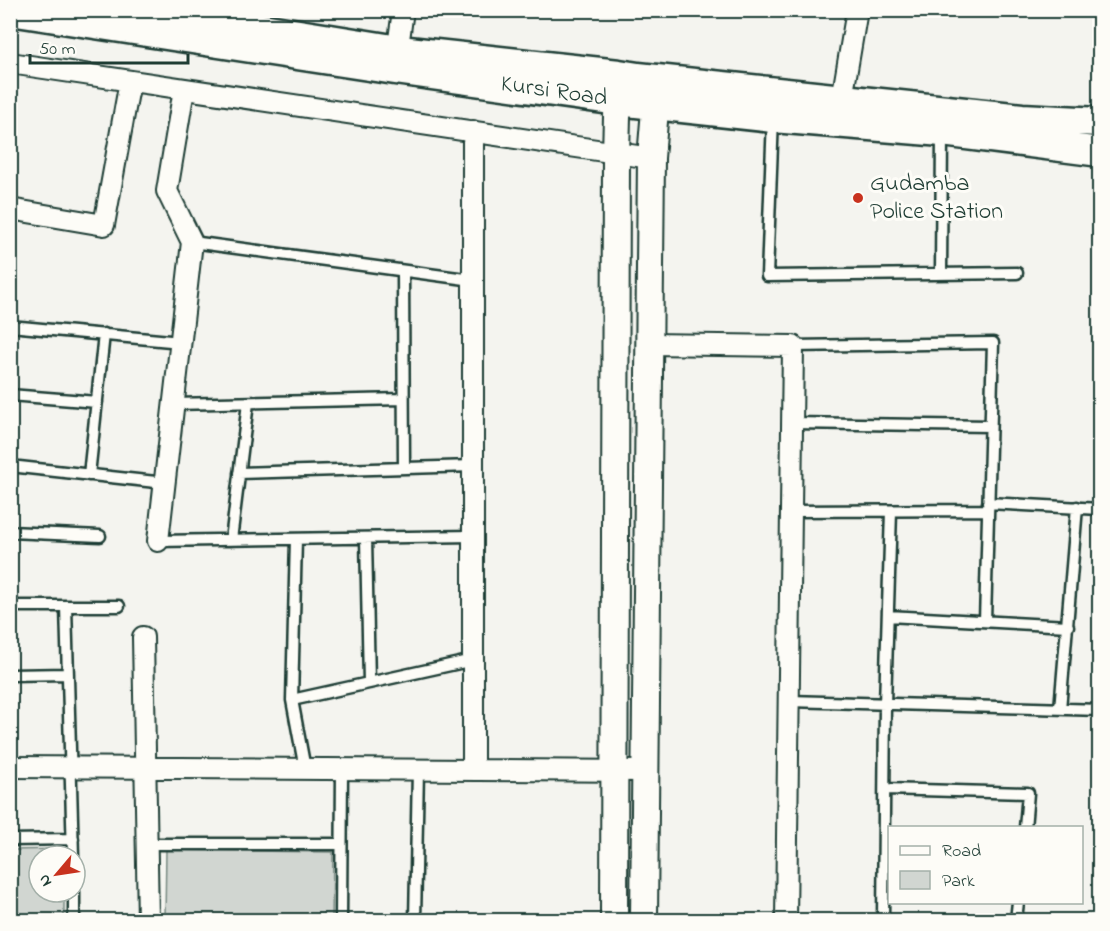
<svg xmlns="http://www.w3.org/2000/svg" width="1110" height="931" font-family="'Indie Flower',sans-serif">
  <rect width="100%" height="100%" fill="#f4f4ef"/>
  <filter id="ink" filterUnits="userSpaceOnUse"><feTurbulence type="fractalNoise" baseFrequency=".0167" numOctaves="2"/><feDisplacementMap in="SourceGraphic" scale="12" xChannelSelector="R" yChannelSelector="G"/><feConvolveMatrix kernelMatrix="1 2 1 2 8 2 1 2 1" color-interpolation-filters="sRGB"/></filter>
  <g filter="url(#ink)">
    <path fill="#d1d6d1" stroke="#788a82" stroke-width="1.5" d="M63 849V856H39V892H64V920H11V850Z
      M166 850 333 852 332 920H165Z"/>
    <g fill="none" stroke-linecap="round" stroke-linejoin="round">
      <g stroke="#1f3d34" stroke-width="15">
        <path id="service" d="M773 118 767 276 1017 273
          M192 242 473 280
          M403 271 404 468
          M941 274 942 133
          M10 326 181 342
          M793 346 993 343 985 621
          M10 395 97 402
          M174 404 403 399
          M792 423 990 426
          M10 466 165 483
          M239 473 473 466
          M89 475 104 334
          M988 503 1100 509
          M791 511 988 510
          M10 532 100 536
          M366 538 369 683
          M296 539 292 700 305 769
          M231 540 248 403
          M158 541 473 536
          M10 606H119
          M66 606 73 856
          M888 616 1068 626
          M10 675 68 674
          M292 700 473 660
          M789 701 1100 710
          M1060 709 1077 507
          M885 789 1028 793 1025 828
          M10 840 73 839
          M147 844H341
          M74 892V920
          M341 920 342 769
          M415 920 418 770
          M883 920 885 704 891 511
          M1016 920 1018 902"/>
      </g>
      <g stroke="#1f3d34" stroke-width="24">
        <path id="minor" d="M396 62 403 10
          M10 63 651 158
          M838 111 842 99 857 10
          M10 209 104 225 130 81
          M649 344 793 346 786 920
          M158 541 192 242 167 191 184 89
          M143 637 148 920
          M10 767 645 771
          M473 770V131"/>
      </g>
      <g stroke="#1f3d34" stroke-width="30">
        <path id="tertiary" d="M614 920 616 153 618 81
          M644 920 651 158 657 85"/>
      </g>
      <g stroke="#1f3d34" stroke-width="33">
        <path id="secondary" d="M148 10 399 50 619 74 638 77 1022 118 1100 122
          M10 11 395 70 618 101 773 118 942 132 1100 152"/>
      </g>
      <use href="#service" stroke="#fdfcf7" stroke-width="10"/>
      <use href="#minor" stroke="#fdfcf7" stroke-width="20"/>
      <use href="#tertiary" stroke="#fdfcf7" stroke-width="26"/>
      <use href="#secondary" stroke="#fdfcf7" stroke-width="28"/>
    </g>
  </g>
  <circle fill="#c8321e" stroke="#fdfcf7" stroke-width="2" cx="858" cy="198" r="6"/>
  <g text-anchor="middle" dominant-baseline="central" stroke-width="6" stroke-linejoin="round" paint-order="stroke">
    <g font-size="24" fill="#1f3d34" stroke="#fdfcf7">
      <text transform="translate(554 92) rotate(8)">Kursi Road</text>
    </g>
    <g font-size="24" fill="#1f3d34" stroke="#fdfcf7" text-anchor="start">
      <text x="870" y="184">Gudamba<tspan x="870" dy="28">Police Station</tspan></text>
    </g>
  </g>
  <rect width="1110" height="931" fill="none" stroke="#fdfcf7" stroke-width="36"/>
  <rect x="18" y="18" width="1074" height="895" fill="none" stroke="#1f3d34" stroke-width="2" filter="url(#ink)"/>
  <rect x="888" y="826" width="195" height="78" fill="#fdfcf7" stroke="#a4b0a9" stroke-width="1.5"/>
  <rect x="900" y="846" width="30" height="9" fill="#fdfcf7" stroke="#a4b0a9" stroke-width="1.5"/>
  <text x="942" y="856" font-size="18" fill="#1f3d34">Road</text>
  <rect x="900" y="871" width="30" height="18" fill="#d1d6d1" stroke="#a4b0a9" stroke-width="1.5"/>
  <text x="942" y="886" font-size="18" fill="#1f3d34">Park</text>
  <g transform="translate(57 874) rotate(241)"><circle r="28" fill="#fdfcf7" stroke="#a4b0a9" stroke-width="1.5"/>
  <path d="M0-4.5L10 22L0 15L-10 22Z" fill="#c8321e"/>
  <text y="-9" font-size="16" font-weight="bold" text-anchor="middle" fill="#1f3d34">N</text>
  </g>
  <path d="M30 54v9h158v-9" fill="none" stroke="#1f3d34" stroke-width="3"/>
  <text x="39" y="54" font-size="18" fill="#1f3d34" stroke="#fdfcf7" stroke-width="4.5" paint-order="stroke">50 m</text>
</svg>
